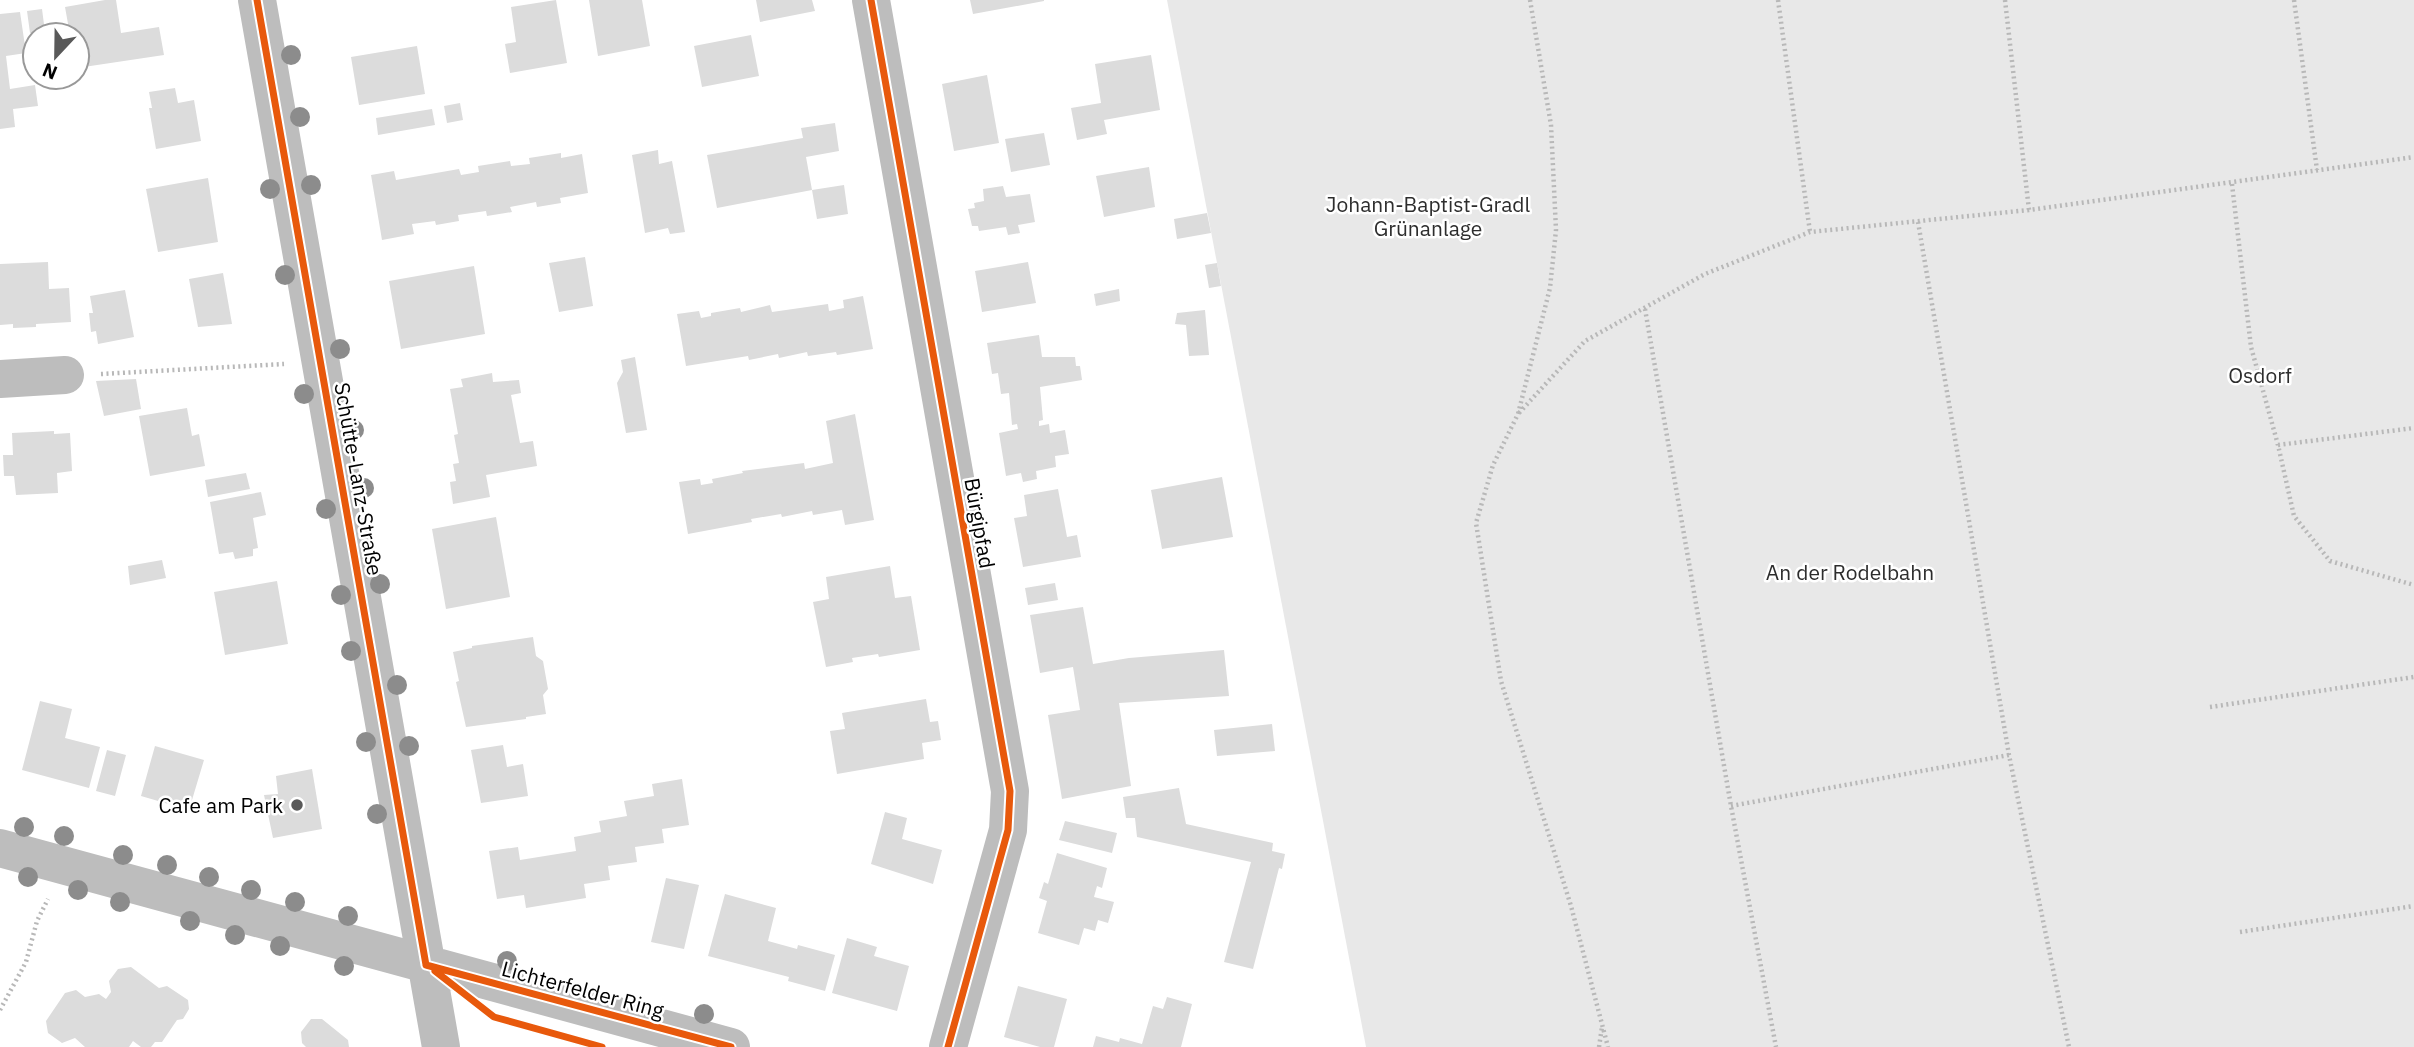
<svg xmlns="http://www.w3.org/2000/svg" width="2414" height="1047" font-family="'IBM Plex Sans',sans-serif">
  <rect width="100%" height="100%" fill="#fff"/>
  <path fill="#e8e8e8" d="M1167 0H2414V1047H1366Z"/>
  <path fill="#dcdcdc" d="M105 0H116L121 33 159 27 164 55 77 68V35H70L65 7Z
    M556 0 567 63 510 73 505 44 516 42 511 7Z
    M589 0H642L650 46 598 56Z
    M756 0H812L815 11 760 22Z
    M970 0H1044V1L973 14Z
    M42 9 45 32 30 33 27 11Z
    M20 12 26 53 6 56 10 89 35 85 38 106 13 109 15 127 0 129V14Z
    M751 35 759 76 702 87 694 46Z
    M417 46 425 94 359 105 351 57Z
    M1151 55 1160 110 1104 120 1107 134 1077 140 1071 108 1101 103 1095 64Z
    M987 75 999 143 954 151 942 84Z
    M51 77H69L70 86 53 89Z
    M175 88 178 103 194 100 201 141 156 149 149 108H152L149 92Z
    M460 103 463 120 447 123 444 106Z
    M432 109 435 125 378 135 376 118Z
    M835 123 839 151 806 157 812 190 717 208 707 155 803 138 801 128Z
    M1044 133 1050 165 1011 172 1005 139Z
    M658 150 659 164 672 161 685 232 670 234 668 228 645 233 632 155Z
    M561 153V158L582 154 588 193 560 198 561 203 537 207 536 202 510 207 512 212 487 216 486 211 458 215 459 221 436 225 435 221 412 224 414 234 382 240 371 175 394 171 396 180 459 169 461 175 479 172 478 166 510 161 511 166 530 164 529 158Z
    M1149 167 1155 207 1104 217 1096 176Z
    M208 178 218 242 158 252 146 189Z
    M844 185 848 214 817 219 812 190Z
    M1003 186 1006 197 1030 194 1035 222 1018 225 1020 233 1008 235 1006 227 979 231 978 226H972L968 209 975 208 974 203 984 201 983 189Z
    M1207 213 1211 233 1177 239 1174 219Z
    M585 257 593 306 559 312 549 263Z
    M48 262 49 289 69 288 71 322 36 324V327L13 328V324L0 325V264Z
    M1028 262 1036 303 982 312 975 271Z
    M1217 263 1221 286 1209 288 1205 265Z
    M474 266 485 334 401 349 389 281Z
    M223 273 232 324 198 327 189 279Z
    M1119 289 1120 301 1096 306 1094 294Z
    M125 290 134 337 98 344 96 331 91 332 89 313H93L90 296Z
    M863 296 873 349 837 355 836 352 808 356 807 352 779 358 778 354 749 360 748 356 686 366 677 314 699 311 701 318 711 316V313L740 308 741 312 770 305 772 312 828 304 829 311 844 308 843 300Z
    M1205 310 1209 355 1189 356 1186 325 1175 324 1177 313Z
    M1039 335 1042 357H1075L1076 366H1080L1082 380 1040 387 1043 420 1039 421V426L1049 424 1050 433 1065 430 1069 454 1055 456 1056 467 1036 471 1037 479 1023 482 1021 473 1006 476 999 433 1018 429 1017 424 1012 425 1009 393 1001 394 998 373 992 374 987 343Z
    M635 357 647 430 626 433 617 383 623 372 621 360Z
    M492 373 493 382 519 380 521 393 511 395 520 443 533 441 537 466 486 475 490 497 453 504 450 482 456 481 453 464 459 463 454 435 458 434 450 389 463 387 461 379Z
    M136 379 141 409 104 416 96 381Z
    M187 408 192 436 199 434 205 466 150 476 139 416Z
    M855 414 874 520 845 525 842 510 813 515 812 511 782 517 781 514 751 519 752 522 688 534 679 482 700 479 701 485 713 483 712 479 743 473 742 471 804 463 805 469 833 463 826 421Z
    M54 431V434L70 433 72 471 57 473 58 493 16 495 14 476H4L3 455H13L12 433Z
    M246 473 250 489 208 497 205 480Z
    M1222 477 1233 537 1162 549 1151 490Z
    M1058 489 1067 537 1077 535 1081 557 1023 567 1014 518 1027 516 1024 495Z
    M261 492 266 515 253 518 258 548 253 549V556L235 559 233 552 219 554 210 502Z
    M496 517 510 597 446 609 432 529Z
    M162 560 166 578 130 585 128 566Z
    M890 566 895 598 911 596 920 650 879 657 878 654 852 658 853 662 826 667 813 602 829 599 826 577Z
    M277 581 288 644 225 655 214 592Z
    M1055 583 1058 600 1028 605 1025 588Z
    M1083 607 1093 664 1129 658 1224 650 1229 696 1119 703 1131 786 1062 799 1048 715 1080 710 1073 667 1040 673 1030 615Z
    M533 637 536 656 543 661 548 689 543 695 546 714 526 717V719L466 727 456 682 459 681 453 652 472 648V646Z
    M926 699 930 722 938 721 941 740 922 743 924 759 837 774 830 731 845 729 842 713Z
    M40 701 72 709 65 738 100 747 89 788 22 770Z
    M1272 724 1275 751 1217 756 1214 730Z
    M503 745 507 767 523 764 528 796 481 803 471 750Z
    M155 746 204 760 189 810 141 796Z
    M107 750 126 755 115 796 96 791Z
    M312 769 322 829 273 838 264 795 278 794 276 776Z
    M682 779 689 825 662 829 664 843 635 847 637 862 608 866 610 880 584 884 586 898 526 908 524 895 497 899 489 851 518 847 520 860 576 851 574 837 601 832 599 821 627 816 624 801 654 796 652 784Z
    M1179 788 1186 824 1273 843 1272 851 1285 854 1282 869 1279 868 1253 969 1224 962 1251 862 1137 837 1135 818H1126L1123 797Z
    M885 812 907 818 902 839 942 850 933 884 871 864Z
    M1065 821 1117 833 1112 853 1059 840Z
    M1057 853 1107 868 1102 888 1097 886 1094 897 1114 902 1108 923 1098 920 1095 931 1084 928 1079 945 1038 933 1047 901 1039 898 1044 882 1048 884Z
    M666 878 699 885 684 949 651 942Z
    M725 894 776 908 768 941 797 949 798 945 835 955 825 991 788 981 789 977 708 956Z
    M847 938 877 947 874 956 909 966 897 1011 832 993Z
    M131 967 159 988 167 986 188 1000 189 1009 183 1019 177 1020 162 1042H155L151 1047H141L133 1041 129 1047H85L75 1038 62 1043 48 1033 46 1021 65 993 76 990 85 997 99 994 106 999 111 992 109 981 118 969Z
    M1018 986 1067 999 1054 1047H1040L1004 1037Z
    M1167 997 1192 1004 1181 1047H1093L1096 1036 1119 1042 1120 1038 1142 1044 1153 1006 1163 1009Z
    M311 1019H322L348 1040 349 1047H306L302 1043 301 1032Z"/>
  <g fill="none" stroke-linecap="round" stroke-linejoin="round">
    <path stroke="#b8b8b8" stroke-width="4.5" stroke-dasharray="2 3.5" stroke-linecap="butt" d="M1530 0 1551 125 1556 230 1550 288 1518 414 1493 465 1476 523 1501 681 1571 906 1608 1047
      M1778 0 1810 232
      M2005 0 2029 210
      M2294 0 2317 170
      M2232 184 2251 347 2278 445 2294 516 2330 561 2414 585
      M1918 222 2009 755 2069 1047
      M1645 309 1731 806 1776 1047
      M101 374 284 364
      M1519 413 1585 341 1705 274 1810 232 2029 210 2414 157
      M2278 445 2414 428
      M2210 707 2414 677
      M1731 806 2009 755
      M2240 932 2414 906
      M0 1010 26 962 37 921 48 899
      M1599 1047 1602 1027"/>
    <path stroke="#bdbdbd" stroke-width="38" d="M257 0 441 1047
      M871 0 1010 791 1008 830 948 1047
      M0 379 65 375
      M0 848 731 1047"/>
    <g stroke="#fff" stroke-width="11">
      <path id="cycleway" d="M257 0 426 965
        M871 0 1010 791 1008 830 948 1047
        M426 965 731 1047
        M435 971 494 1017 602 1047"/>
    </g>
    <use href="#cycleway" stroke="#e8590c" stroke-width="7"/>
  </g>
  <g fill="#8c8c8c">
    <circle cx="291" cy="55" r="10"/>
    <circle cx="300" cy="117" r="10"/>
    <circle cx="311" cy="185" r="10"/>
    <circle cx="270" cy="189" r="10"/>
    <circle cx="285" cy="275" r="10"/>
    <circle cx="340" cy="349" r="10"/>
    <circle cx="304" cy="394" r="10"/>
    <circle cx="354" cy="430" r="10"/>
    <circle cx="364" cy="488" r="10"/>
    <circle cx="326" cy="509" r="10"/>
    <circle cx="380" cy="584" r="10"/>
    <circle cx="341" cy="595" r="10"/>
    <circle cx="351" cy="651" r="10"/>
    <circle cx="397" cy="685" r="10"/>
    <circle cx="366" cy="742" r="10"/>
    <circle cx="409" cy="746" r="10"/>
    <circle cx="377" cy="814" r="10"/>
    <circle cx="24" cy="827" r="10"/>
    <circle cx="64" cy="836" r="10"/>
    <circle cx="123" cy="855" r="10"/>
    <circle cx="167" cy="865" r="10"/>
    <circle cx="28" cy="877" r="10"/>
    <circle cx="209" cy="877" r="10"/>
    <circle cx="78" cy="890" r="10"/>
    <circle cx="251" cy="890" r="10"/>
    <circle cx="120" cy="902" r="10"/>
    <circle cx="295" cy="902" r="10"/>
    <circle cx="348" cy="916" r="10"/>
    <circle cx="190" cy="921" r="10"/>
    <circle cx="235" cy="935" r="10"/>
    <circle cx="280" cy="946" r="10"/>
    <circle cx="507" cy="961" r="10"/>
    <circle cx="344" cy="966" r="10"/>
    <circle cx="704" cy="1014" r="10"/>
  </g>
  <circle fill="#595959" stroke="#fff" stroke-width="2.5" cx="297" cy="805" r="7"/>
  <g text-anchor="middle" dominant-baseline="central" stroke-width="5" stroke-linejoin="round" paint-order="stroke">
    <g font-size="21" fill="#2d2d2d" stroke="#fff">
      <text x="1428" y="204">Johann-Baptist-Gradl<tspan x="1428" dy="24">Grünanlage</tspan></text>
      <text x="2260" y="375">Osdorf</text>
      <text x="1850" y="572">An der Rodelbahn</text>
    </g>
    <g font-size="21" fill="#000" stroke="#fff">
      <text transform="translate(359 479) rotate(80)">Schütte-Lanz-Straße</text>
      <text transform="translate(980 523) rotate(80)">Bürgipfad</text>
      <text transform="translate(583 989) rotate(15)">Lichterfelder Ring</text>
    </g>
    <g font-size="21" fill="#000" stroke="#fff" text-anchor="end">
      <text x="283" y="805">Cafe am Park</text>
    </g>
  </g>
  <g transform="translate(56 56) rotate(202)"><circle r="33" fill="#ffffff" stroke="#999999" stroke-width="2"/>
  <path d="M0-5L12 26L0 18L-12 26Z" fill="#595959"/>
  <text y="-10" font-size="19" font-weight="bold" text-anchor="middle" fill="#000000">N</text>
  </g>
</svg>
